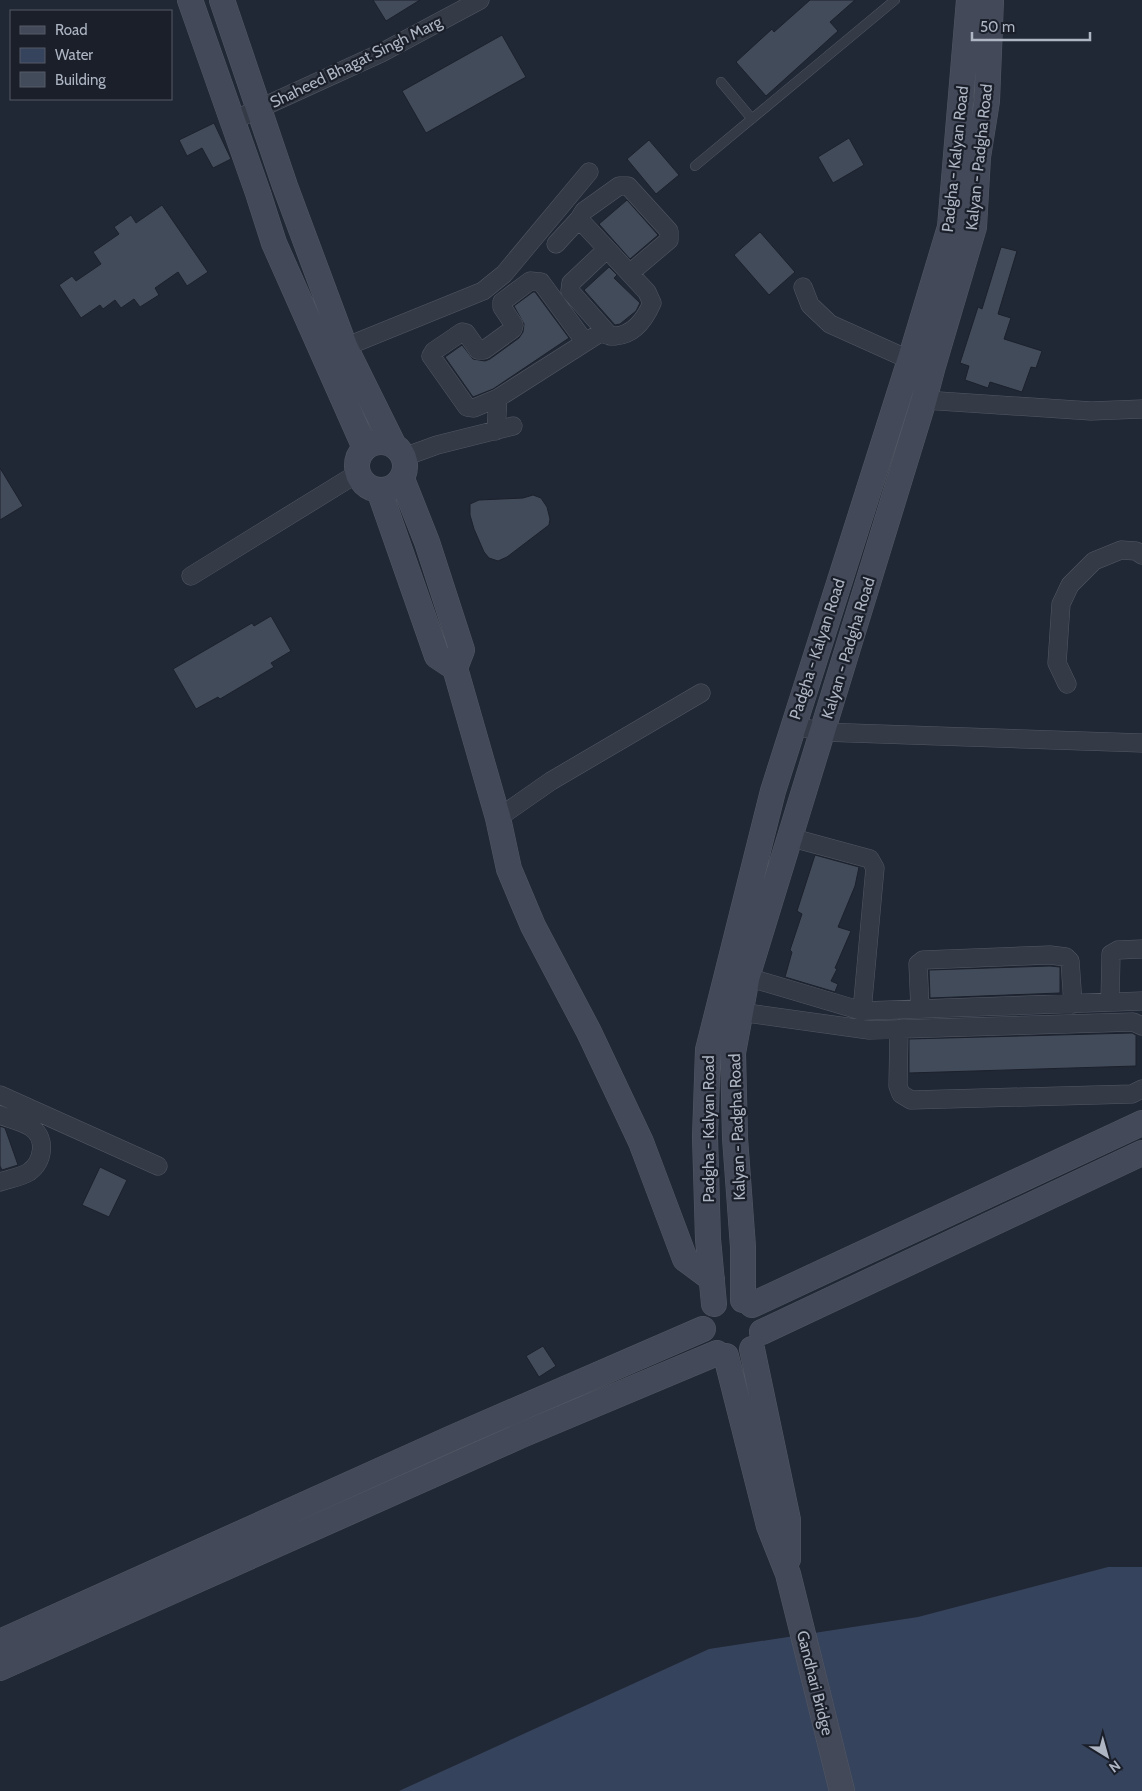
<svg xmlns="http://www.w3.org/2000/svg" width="1142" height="1791" font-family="Cabin,sans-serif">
  <rect width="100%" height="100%" fill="#212835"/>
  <path fill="#36435c" d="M1108 1567H1142V1791H399L709 1649 918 1617Z"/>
  <path fill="#424b5a" stroke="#1c212c" d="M373 0H420L386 21Z
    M810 0H855L830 22 838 31 766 96 736 62 772 29 774 32Z
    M502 35 526 77 426 133 402 91Z
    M214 123 231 159 213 168 202 148 187 156 179 140Z
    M849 138 864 165 833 183 818 157Z
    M649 140 679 175 656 194 627 159Z
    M627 200 658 235 630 259 599 224Z
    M162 205 208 272 187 286 178 272 155 288 159 295 140 307 134 299 121 308 115 300 103 309 100 305 81 318 59 285 72 276 76 281 101 264 93 252 119 234 114 227 131 215 136 223Z
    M760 232 795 272 769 295 734 255Z
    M1001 247 1017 251 998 314 1011 318 1004 339 1042 351 1036 368 1031 367 1022 392 990 382 988 388 965 380 969 366 960 363 978 307 982 309Z
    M609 267 617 275 614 278 640 303 636 311 620 324 615 325 584 290Z
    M533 292H535L569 338 493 389 473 397 445 357 462 345 473 359 485 361 490 359 519 338 523 332 524 324 514 306Z
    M0 468 23 506 0 520Z
    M533 495 541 498 547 507 550 519 549 525 507 557 498 561 489 558 484 552 474 529 470 515V504L479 500 523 498Z
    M271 616 291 651 271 663 274 667 220 699 218 697 196 709 173 669 252 623 254 626Z
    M815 855 859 867 855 886 838 927 851 931 835 968 837 969 831 981 838 984 835 992 785 977 792 952 790 950 802 914 797 911Z
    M1050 966 1060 967V993L930 998 929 970Z
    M1132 1033 1136 1035V1066L909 1073V1039Z
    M0 1126 5 1128 18 1165 2 1170 0 1166Z
    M100 1167 127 1180 109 1217 82 1205Z
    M543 1346 556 1366 539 1377 526 1356Z"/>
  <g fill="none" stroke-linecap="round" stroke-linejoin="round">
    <g stroke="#525864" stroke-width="10">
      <path id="lane" d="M721 82 752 119
        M695 166 895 0"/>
    </g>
    <g stroke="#525864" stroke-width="19">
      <path id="street" d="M232 121 381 53 480 0
        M556 244 579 219 584 211 619 186H628L669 231V240L630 273
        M607 249 571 283 570 291 610 336
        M803 287 810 305 830 324 910 360 920 363
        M345 347 483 291 504 274 589 172
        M498 398 474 408 467 407 431 356 434 351 462 332 466 333 478 350H484L513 329 514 325 502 307V302L530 281 541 282 585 342
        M924 400 1091 411 1142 409
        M496 431 498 398 600 333C604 334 611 337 615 336 634 335 645 319 652 303L647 292 579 219
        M404 457 437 445 513 426
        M191 576 358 473
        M1067 684 1057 663 1061 604 1070 585 1094 561 1121 550 1136 551 1142 555
        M793 725 822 732 1142 743
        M498 818 551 781 701 693
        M789 837 870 859 875 868 862 1011
        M738 973 747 977 862 1011 1142 1001
        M1110 1002 1111 954 1118 950 1142 949
        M920 1009 918 964 923 960 1050 955 1066 957 1070 961 1073 1004
        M740 1012 869 1030 1133 1022 1142 1026
        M899 1029 898 1086 901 1094 911 1100 1132 1094 1142 1089
        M0 1095 158 1166
        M0 1115C10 1119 24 1122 32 1128 47 1139 43 1162 29 1172 21 1177 9 1179 0 1182"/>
    </g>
    <g stroke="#525864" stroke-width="26">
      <path id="secondary" d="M190 0 258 193 274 243 365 448
        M222 0 285 186 345 347 394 446
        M357 466a24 24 0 1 1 48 0a24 24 0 1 1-48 0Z
        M402 479 427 542 462 650 455 668
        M379 490 437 656 455 668 498 818 509 869 533 926 589 1032 641 1142 685 1259 712 1279
        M743 1300V1247L735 1138 733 1053 747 977 924 400 933 366 974 227 978 157 987 101 991 0
        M714 1304 708 1239 705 1137 708 1050 773 791 910 360 950 227 969 0
        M752 1305 1142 1123
        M762 1332 1142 1153
        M752 1349 788 1520V1559
        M726 1356 769 1526 788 1574 842 1791
        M0 1642 454 1437 703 1329
        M0 1668 522 1435 717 1353"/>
    </g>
    <use href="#lane" stroke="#343a46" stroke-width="9"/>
    <use href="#street" stroke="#343a46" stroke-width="18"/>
    <use href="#secondary" stroke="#434959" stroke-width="25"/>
  </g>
  <g text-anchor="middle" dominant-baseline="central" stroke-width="4.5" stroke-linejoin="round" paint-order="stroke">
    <g font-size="16" fill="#aeb5c3" stroke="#1a1f2a">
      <text transform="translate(356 62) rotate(-26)">Shaheed Bhagat Singh Marg</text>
      <text transform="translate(979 157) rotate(-84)">Kalyan - Padgha Road</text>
      <text transform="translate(955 159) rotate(-84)">Padgha - Kalyan Road</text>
      <text transform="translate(848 648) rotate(-73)">Kalyan - Padgha Road</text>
      <text transform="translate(817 649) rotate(-72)">Padgha - Kalyan Road</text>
      <text transform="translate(737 1127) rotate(-92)">Kalyan - Padgha Road</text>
      <text transform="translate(708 1129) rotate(-90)">Padgha - Kalyan Road</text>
      <text transform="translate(815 1683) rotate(76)">Gandhari Bridge</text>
    </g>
  </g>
  <rect x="10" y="10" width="162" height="90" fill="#1a1f2a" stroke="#555b67"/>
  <rect x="20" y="26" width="25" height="8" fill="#434959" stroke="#555b67"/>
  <text x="55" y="35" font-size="15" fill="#aeb5c3">Road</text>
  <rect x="20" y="48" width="25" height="15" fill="#36435c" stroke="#555b67"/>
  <text x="55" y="60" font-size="15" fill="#aeb5c3">Water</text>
  <rect x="20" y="72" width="25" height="15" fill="#424b5a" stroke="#555b67"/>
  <text x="55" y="85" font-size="15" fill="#aeb5c3">Building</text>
  <g transform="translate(1107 1756) rotate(143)" stroke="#1a1f2a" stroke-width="4" paint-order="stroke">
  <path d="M0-4L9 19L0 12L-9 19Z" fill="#aeb5c3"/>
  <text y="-8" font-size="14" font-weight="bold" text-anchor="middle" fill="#aeb5c3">N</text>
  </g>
  <path d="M972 32v8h118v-8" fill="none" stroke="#aeb5c3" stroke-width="2.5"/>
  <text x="980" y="32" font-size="15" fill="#aeb5c3" stroke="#1a1f2a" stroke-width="4" paint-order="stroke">50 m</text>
</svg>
